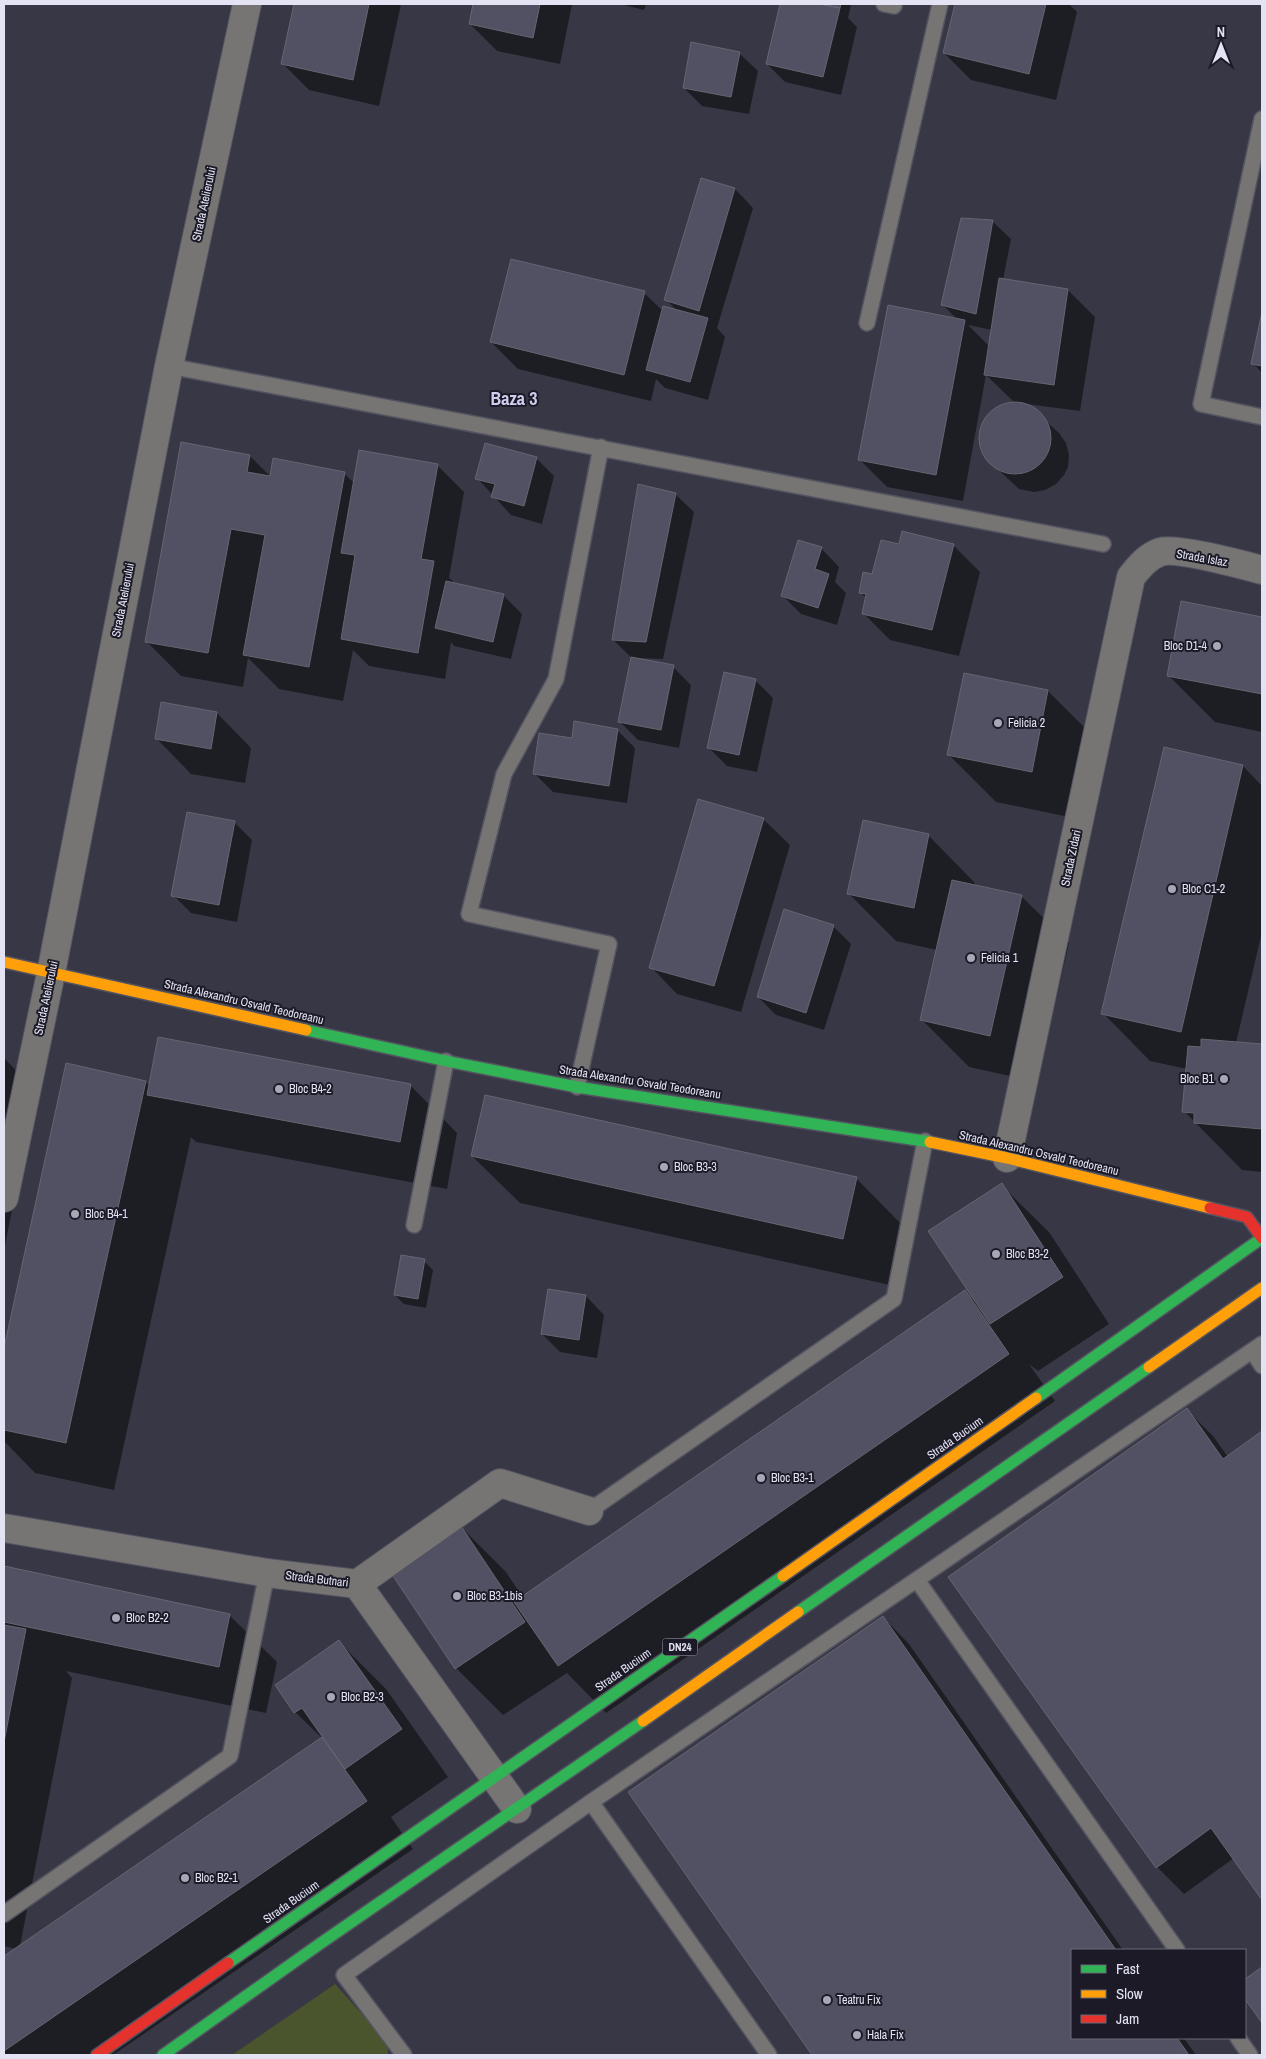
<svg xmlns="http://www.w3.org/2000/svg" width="1266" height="2059" font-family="'Archivo Narrow',sans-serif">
  <rect width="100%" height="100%" fill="#383745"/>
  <path fill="#4a542d" d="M335 1984 388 2043V2055H232Z"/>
  <path fill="#0007" fill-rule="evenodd" d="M295 4H401L379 106 309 90 282 63Z
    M474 4H572L560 64 497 51 470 24Z
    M620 4H646L644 10Z
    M781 4H851L848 18 857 27 841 95 785 82 767 64Z
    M956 4H1069L1077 12 1056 100 971 80 944 53Z
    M739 53 758 71 749 114 702 106 684 88Z
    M702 180 735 189 753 208 717 328 725 337 708 400 665 388 656 379 651 401 518 369 491 342 644 293 663 311H677L666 299Z
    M992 221 1011 239 1003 280 1068 290 1095 317 1080 411 1027 404 1059 433 1066 443 1069 455 1068 467 1064 475 1056 484 1045 490 1034 492 1019 489 991 463 983 453 980 441V431L985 420 993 411 1004 405 1015 403 986 375 963 501 887 487 860 460 958 320 943 305ZM968 325 992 330 990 347Z
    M1262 318V373L1253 363Z
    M250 456 271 477 344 473 355 484 437 465 464 492 449 578 456 584 504 596 522 614 511 659 454 646 451 642 445 679 369 666 353 650 343 701 279 689 248 658 243 687 181 676 146 641Z
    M536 458 554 476 542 524 511 515 477 478Z
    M675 494 694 512 663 659 639 658 638 660 673 667 691 685 679 748 638 740 620 722 632 658 613 640Z
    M953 545 980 572 959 656 890 640 863 613 867 599 860 592 900 546Z
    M821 548 839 567 835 582 846 593 837 625 801 614 783 596Z
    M1182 602 1262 618V732L1215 722 1168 675Z
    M755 680 773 698 757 772 727 766 709 748Z
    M1048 691 1095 738 1079 819 996 802 949 755Z
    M162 704 217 713 251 748 245 783 191 774 157 739Z
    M617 730 635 748 627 803 553 792 535 774 573 740Z
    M1243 766 1262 786V932L1236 1043 1262 1046V1172L1242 1170 1184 1111 1187 1069 1150 1061 1103 1013Z
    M763 819 790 845 741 1012 677 994 651 967Z
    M234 822 252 840 237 922 191 913 173 895Z
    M928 835 975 883V886L1021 896 1069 943 1037 1082 969 1067 922 1020 937 950 896 941 849 894Z
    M833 926 851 944 824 1030 776 1015 758 997Z
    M4 1058 36 1091 4 1250Z
    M67 1065 146 1082 150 1086 410 1085 457 1133 447 1189 196 1142 191 1137 114 1490 35 1473 4 1441V1354Z
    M472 1156 856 1178 903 1226 890 1285 520 1203Z
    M1001 1185 1049 1232 1109 1324 1038 1371 1029 1364 1055 1401 606 1713 567 1673 503 1715 456 1668 459 1525 506 1572 523 1598 964 1292 977 1303Z
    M424 1261 433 1270 426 1308 404 1304 395 1295Z
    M586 1296 604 1315 597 1358 560 1352 542 1334Z
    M1187 1410 1213 1436 1228 1457 1262 1433V1898L1234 1858 1184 1894 1157 1867Z
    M4 1567 229 1615 277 1662 266 1713 66 1671 72 1678 20 1946 322 1738 295 1712 339 1642 386 1689 448 1777 391 1817 413 1849 113 2055H4V1957L16 1949 4 1946Z
    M883 1617 909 1644 1123 1950H1072V2038H1184L1196 2055H814L630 1792Z
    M1262 1969V2021L1245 1997V1981Z"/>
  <path fill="#525164" stroke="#666571" d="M294 4H369L353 80 281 64Z
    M473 4H540L533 38 469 24Z
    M780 4H820L840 8 823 77 766 64Z
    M820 4H841L840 8Z
    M955 4H1046L1029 74 943 53Z
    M691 42 740 52 731 97 683 88Z
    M701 178 735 188 699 311 664 300Z
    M961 218 993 220 976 314 941 305Z
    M511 259 645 291 624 375 490 342Z
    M999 278 1068 289 1054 385 984 375Z
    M888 305 965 320 936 475 858 460Z
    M663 306 708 318 690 382 646 370Z
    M1262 312V366L1251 364Z
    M979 438a36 36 0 1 1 72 0a36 36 0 1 1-72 0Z
    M181 442 250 455 247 472 270 476 273 458 345 472 309 667 243 655 265 535 231 529 208 653 145 642Z
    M485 443 537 457 524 506 491 497 495 484 475 479Z
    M359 450 438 464 421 559 434 561 418 653 341 639 355 555 341 553Z
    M638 484 676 493 646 642 612 640Z
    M902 531 954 544 932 630 862 614 866 594 859 593 863 572 872 574 881 540 899 544Z
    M798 540 822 547 815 569 829 574 818 608 781 596Z
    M446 581 504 594 493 642 435 628Z
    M1181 601 1262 617V694L1167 676Z
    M631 657 674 665 661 730 618 722Z
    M724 672 756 679 739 755 707 748Z
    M964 673 1048 690 1032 772 947 755Z
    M161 702 217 712 211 749 155 739Z
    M574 721 618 729 609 786 533 774 539 733 572 738Z
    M1164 747 1243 765 1181 1032 1101 1014Z
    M698 799 764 818 714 986 649 968Z
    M187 812 235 821 219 905 171 896Z
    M863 820 929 834 914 908 847 894Z
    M952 880 1022 895 990 1036 920 1020Z
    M784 909 834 925 806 1013 757 997Z
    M158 1037 411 1084 400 1142 147 1095Z
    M1201 1039 1262 1044V1129L1194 1123V1113L1182 1112 1188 1046 1201 1047Z
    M66 1063 146 1081 66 1443 4 1430V1348Z
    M485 1095 857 1177 843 1239 471 1156Z
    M1002 1183 1063 1277 990 1324 928 1231Z
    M401 1255 425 1259 418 1299 394 1295Z
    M548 1289 586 1295 579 1340 541 1334Z
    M965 1290 1009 1354 558 1666 514 1602Z
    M1187 1408 1223 1459 1262 1431V1900L1211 1828 1156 1868 948 1577Z
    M459 1523 525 1622 455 1669 389 1570Z
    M4 1566 230 1614 219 1667 4 1622Z
    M883 1616 1116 1950H1072V2038H1177L1189 2055H812L628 1792Z
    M4 1625 26 1629 4 1742Z
    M339 1640 402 1729 345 1769 302 1708 294 1713 275 1685Z
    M322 1737 367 1801 4 2051V1956Z
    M1262 1967V2023L1245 1999V1979Z"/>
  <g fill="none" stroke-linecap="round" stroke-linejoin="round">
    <g stroke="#545360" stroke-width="18">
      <path id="lane" d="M884 4 894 6V4
        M1262 119 1201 404 1262 417
        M867 323 940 4
        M169 366 1103 544
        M577 1087 609 944 469 914 504 774 556 679 601 447
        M414 1225 446 1061
        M1253 1352 1262 1366
        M589 1511 894 1299 925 1141
        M917 1580 1177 1950
        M591 1802 769 2055
        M4 1914 230 1756 267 1573
        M1238 2038 1250 2055
        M404 2055 344 1975 591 1802 1262 1344"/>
    </g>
    <g stroke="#545360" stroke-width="30">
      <path id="street" d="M1007 1158 1131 577C1140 566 1147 557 1160 552 1176 547 1243 565 1262 570
        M4 1198 51 973 169 366 247 4
        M4 1528 267 1573 357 1584 517 1809
        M357 1584 500 1483 589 1511"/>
    </g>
    <g stroke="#545360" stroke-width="14">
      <path id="fast" d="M306 1030 446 1061 577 1087 930 1142
        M1036 1398 1262 1238
        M798 1612 1149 1367
        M228 1963 783 1576
        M163 2055 321 1943 643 1721"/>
    </g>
    <g stroke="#545360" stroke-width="14">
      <path id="slow" d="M4 962 306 1030
        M930 1142 1007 1158 1210 1208
        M1149 1367 1262 1288
        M783 1576 1036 1398
        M643 1721 798 1612"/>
    </g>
    <g stroke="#545360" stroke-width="14">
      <path id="jam" d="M1210 1208 1247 1217 1262 1238
        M97 2055 228 1963"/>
    </g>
    <use href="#lane" stroke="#767574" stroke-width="15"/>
    <use href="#street" stroke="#767574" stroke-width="28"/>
    <use href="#fast" stroke="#30b455" stroke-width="11"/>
    <use href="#slow" stroke="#ff9f0a" stroke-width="11"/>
    <use href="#jam" stroke="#e5322d" stroke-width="11"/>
  </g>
  <g fill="#a7a7b7" stroke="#1b1a26" stroke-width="2">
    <circle cx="1217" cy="646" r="5"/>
    <circle cx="998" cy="723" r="5"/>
    <circle cx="1172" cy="889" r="5"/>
    <circle cx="971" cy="958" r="5"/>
    <circle cx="1224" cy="1079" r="5"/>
    <circle cx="279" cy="1089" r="5"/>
    <circle cx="664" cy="1167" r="5"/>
    <circle cx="75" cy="1214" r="5"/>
    <circle cx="996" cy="1254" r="5"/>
    <circle cx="761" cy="1478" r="5"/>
    <circle cx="457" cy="1596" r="5"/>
    <circle cx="116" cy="1618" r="5"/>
    <circle cx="331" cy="1697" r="5"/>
    <circle cx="185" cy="1878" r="5"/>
    <circle cx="827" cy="2000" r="5"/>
    <circle cx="857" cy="2035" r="5"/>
  </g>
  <g text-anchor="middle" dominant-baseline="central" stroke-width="4" stroke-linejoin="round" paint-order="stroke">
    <rect fill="#1b1a26" stroke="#a7a7b6" stroke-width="1" x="662.5" y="1638.5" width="35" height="17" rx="4"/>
    <g font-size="11" font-weight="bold" fill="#e3e3f4">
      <text x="680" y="1647">DN24</text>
    </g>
    <g font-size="12" fill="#e3e3f4" stroke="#1b1a26">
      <text transform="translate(204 204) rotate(-78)">Strada Atelierului</text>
      <text transform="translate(1202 558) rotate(10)">Strada Islaz</text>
      <text transform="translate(123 600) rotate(-79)">Strada Atelierului</text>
      <text transform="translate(1071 858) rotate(-78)">Strada Zidari</text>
      <text transform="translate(46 998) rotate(-78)">Strada Atelierului</text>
      <text transform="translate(244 1002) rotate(13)">Strada Alexandru Osvald Teodoreanu</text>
      <text transform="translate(640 1082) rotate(9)">Strada Alexandru Osvald Teodoreanu</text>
      <text transform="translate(1039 1153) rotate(13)">Strada Alexandru Osvald Teodoreanu</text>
      <text transform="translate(955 1438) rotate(-35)">Strada Bucium</text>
      <text transform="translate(317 1579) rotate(7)">Strada Butnari</text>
      <text transform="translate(623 1670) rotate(-35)">Strada Bucium</text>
      <text transform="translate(291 1902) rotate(-35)">Strada Bucium</text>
    </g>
    <g font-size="12" fill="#e3e3f4" stroke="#1b1a26" text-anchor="start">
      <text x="1207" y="646" text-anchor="end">Bloc D1-4</text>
      <text x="1008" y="723">Felicia 2</text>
      <text x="1182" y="889">Bloc C1-2</text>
      <text x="981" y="958">Felicia 1</text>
      <text x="1214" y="1079" text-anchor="end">Bloc B1</text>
      <text x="289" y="1089">Bloc B4-2</text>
      <text x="674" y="1167">Bloc B3-3</text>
      <text x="85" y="1214">Bloc B4-1</text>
      <text x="1006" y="1254">Bloc B3-2</text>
      <text x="771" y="1478">Bloc B3-1</text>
      <text x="467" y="1596">Bloc B3-1bis</text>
      <text x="126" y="1618">Bloc B2-2</text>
      <text x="341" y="1697">Bloc B2-3</text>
      <text x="195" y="1878">Bloc B2-1</text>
      <text x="837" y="2000">Teatru Fix</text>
      <text x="867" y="2035">Hala Fix</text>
    </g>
    <g font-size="18" font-weight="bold" fill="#cecef0" stroke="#1b1a26">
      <text x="514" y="398">Baza 3</text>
    </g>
  </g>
  <rect width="1266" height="2059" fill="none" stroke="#e3e3f4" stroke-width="10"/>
  <rect x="1071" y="1949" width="175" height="90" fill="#1b1a26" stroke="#6b6a78"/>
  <rect x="1081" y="1965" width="25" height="8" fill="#30b455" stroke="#6b6a78"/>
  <text x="1116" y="1974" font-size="15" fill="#e3e3f4">Fast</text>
  <rect x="1081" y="1990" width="25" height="8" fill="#ff9f0a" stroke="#6b6a78"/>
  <text x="1116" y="1999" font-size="15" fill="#e3e3f4">Slow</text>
  <rect x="1081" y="2015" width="25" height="8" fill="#e5322d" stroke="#6b6a78"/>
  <text x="1116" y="2024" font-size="15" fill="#e3e3f4">Jam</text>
  <g transform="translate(1221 45)" stroke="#1b1a26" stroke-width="4" paint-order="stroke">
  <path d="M0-4L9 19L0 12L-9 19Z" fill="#e3e3f4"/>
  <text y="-8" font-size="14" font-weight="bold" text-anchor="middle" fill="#e3e3f4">N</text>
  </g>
</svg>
